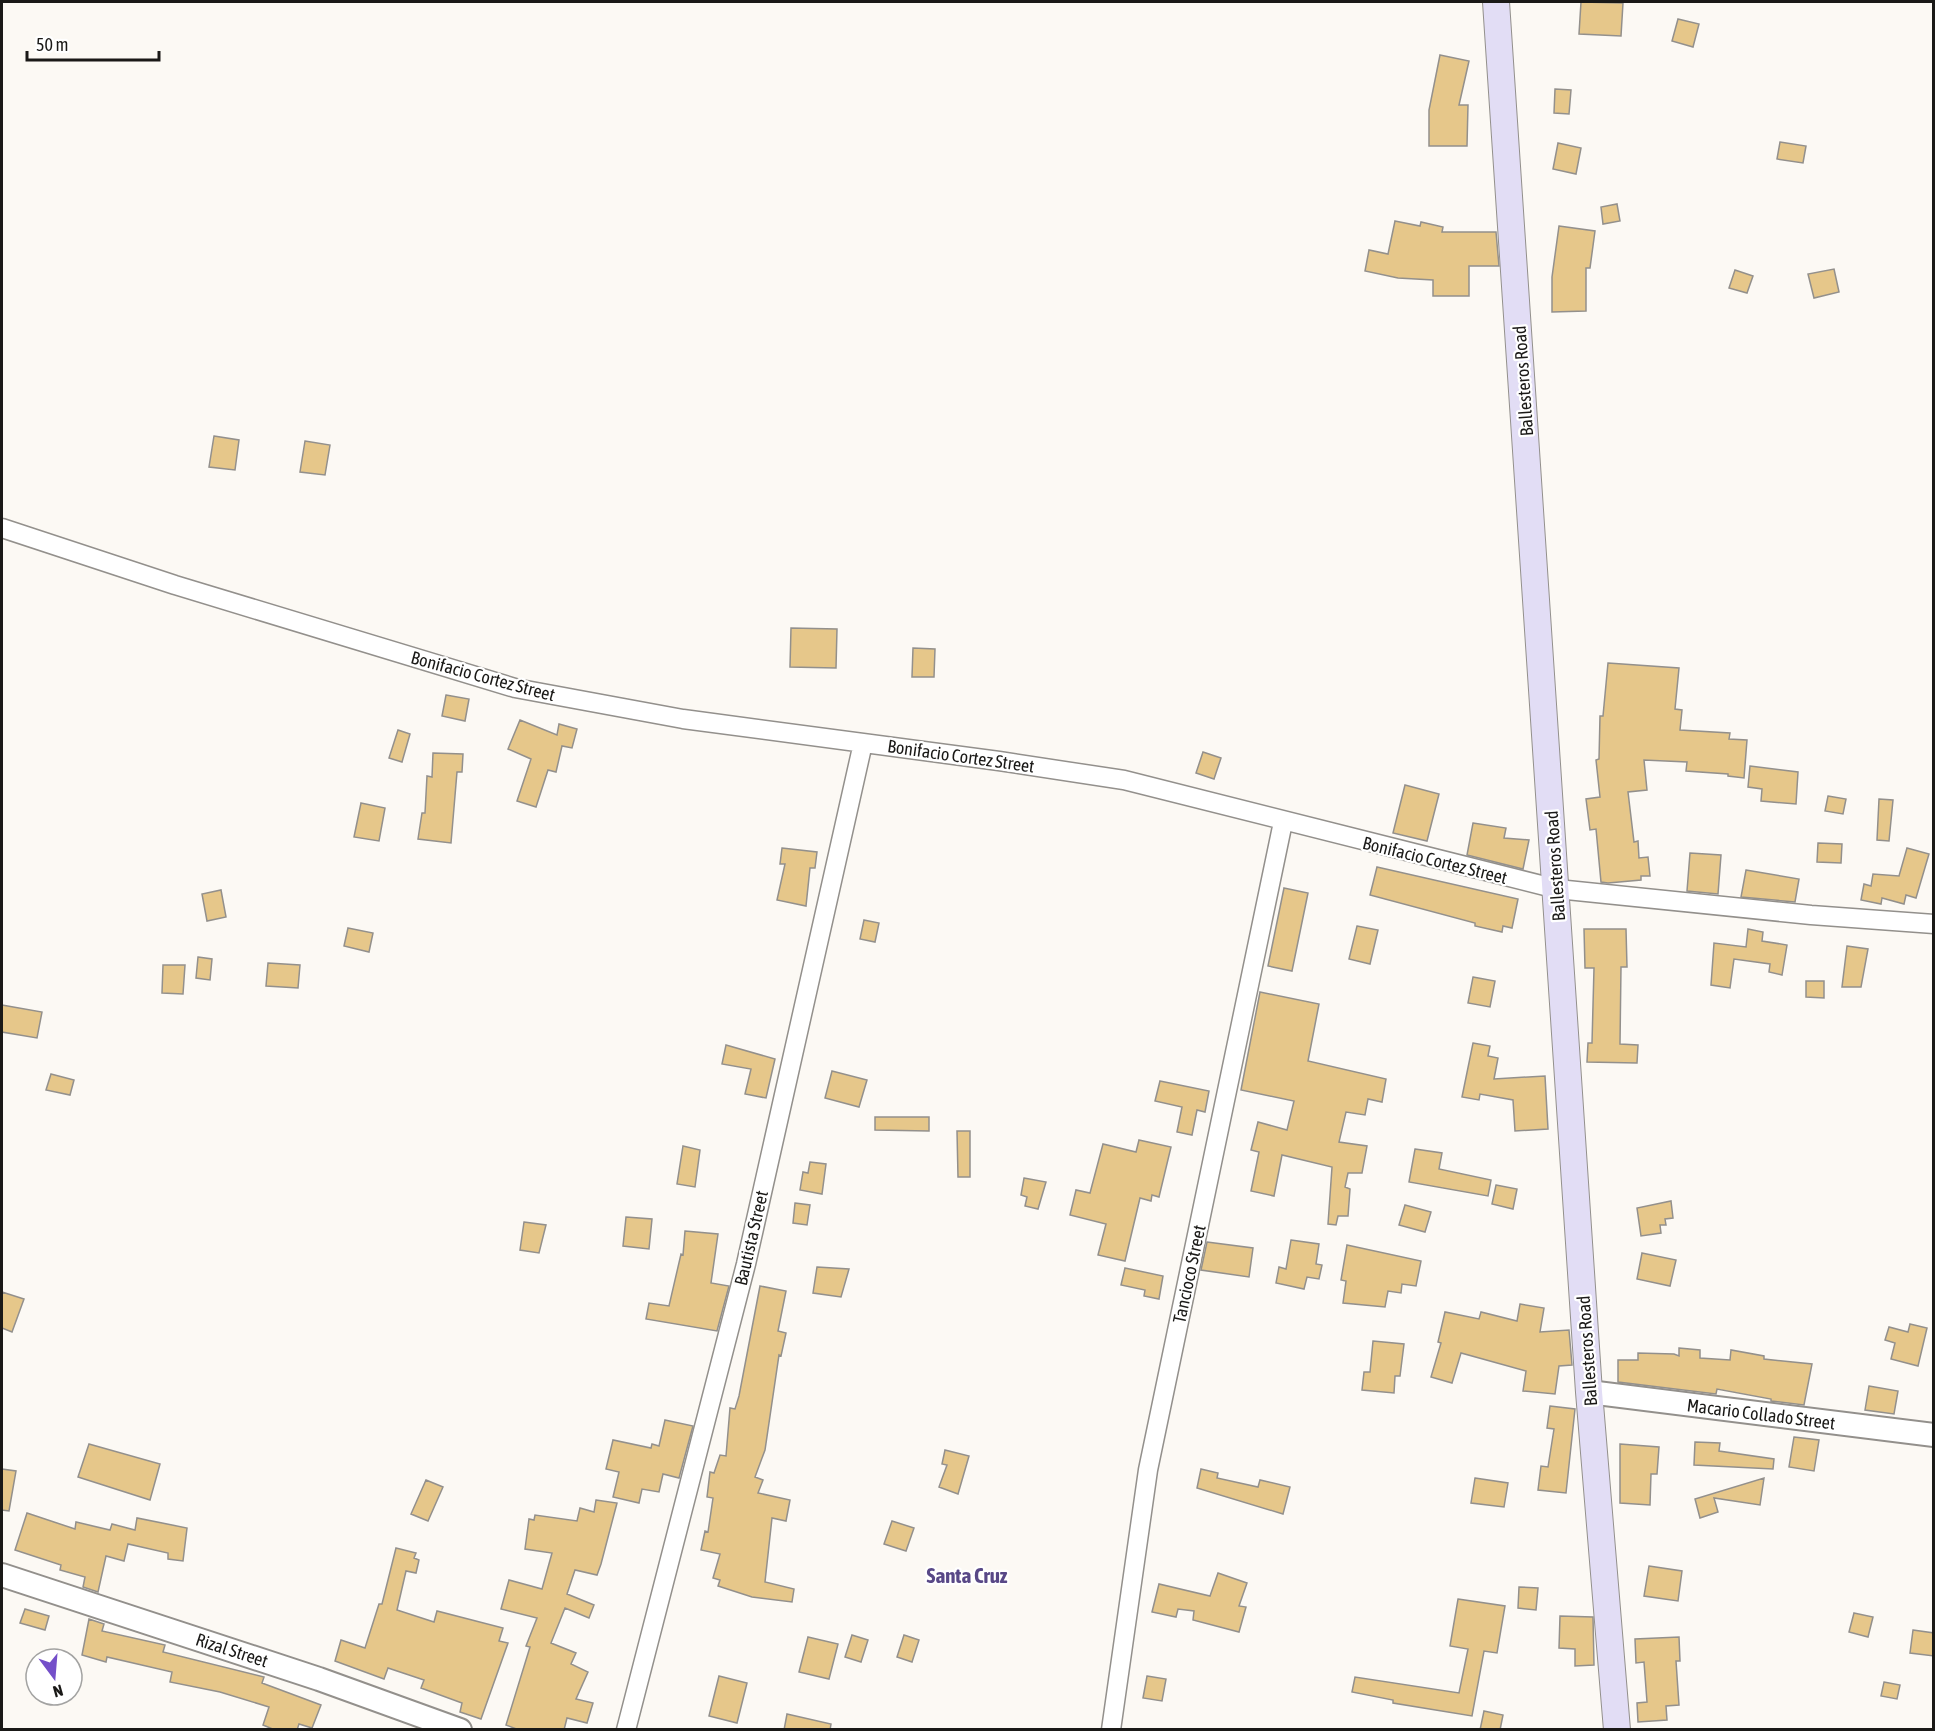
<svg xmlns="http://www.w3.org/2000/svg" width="1935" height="1731" font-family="'Asap Condensed',sans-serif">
  <rect width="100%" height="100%" fill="#fcf9f4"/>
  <path fill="#e6c78a" stroke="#93908c" stroke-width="1.5" d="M1581 2 1623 3 1621 36 1579 34Z
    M1678 19 1699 24 1693 47 1672 41Z
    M1440 55 1469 61 1459 105H1468L1467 146H1429V110Z
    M1555 89 1571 90 1569 114 1554 113Z
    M1780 142 1806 146 1803 163 1777 159Z
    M1558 143 1581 148 1576 174 1553 169Z
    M1617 204 1620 221 1603 224 1601 207Z
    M1395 221 1420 226 1421 222 1443 227 1442 232H1496L1499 266H1469V296H1433V280L1398 278 1365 271 1369 250 1388 254Z
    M1559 226 1595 231 1590 268H1586V311L1552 312V277Z
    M1834 269 1839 292 1814 298 1808 274Z
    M1735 270 1753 276 1747 293 1729 288Z
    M214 436 239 440 235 470 209 467Z
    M305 441 330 445 325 475 300 472Z
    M791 628 837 629 836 668 790 667Z
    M913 648 935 649 934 677H912Z
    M1608 663 1679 668 1675 709 1682 710 1680 730 1730 733 1729 739 1747 740 1744 778 1728 776V774L1686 771 1687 762 1644 760 1647 790 1628 792 1634 842 1638 841 1639 858 1648 857 1650 876H1641V880L1608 883 1601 882 1596 829 1590 830 1586 799 1600 797 1596 760 1599 759 1600 716H1603Z
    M446 695 469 699 465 721 442 716Z
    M520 720 557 735 559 724 577 729 572 748 562 746 556 772 548 770 536 807 517 801 531 759 508 749Z
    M398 730 410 734 402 762 389 758Z
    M1203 752 1221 758 1214 779 1196 773Z
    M433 753 463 754 462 772H457L451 843 418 839 422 813H425L427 776 432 777Z
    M1750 766 1798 772 1796 804 1761 801 1762 789 1748 787Z
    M1405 785 1439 794 1427 841 1393 833Z
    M1828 796 1846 799 1843 814 1825 811Z
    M1879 799 1893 800 1889 841 1877 840Z
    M361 803 385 808 379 841 354 837Z
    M1473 823 1506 828 1504 838 1529 840 1523 869 1467 855Z
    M1818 843 1842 844 1841 863 1817 862Z
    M782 848 817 852 815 868H810L806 906 777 900 785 864H780Z
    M1907 848 1929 854 1916 898 1906 895 1904 904 1882 898 1881 904 1861 900 1864 884 1871 886 1873 874 1899 876Z
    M1690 853 1721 855 1718 894 1687 891Z
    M1377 867 1518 899 1512 928 1503 926 1502 932 1475 926V923L1370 895Z
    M1746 870 1799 879 1795 902 1741 897Z
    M1284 888 1308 893 1292 971 1268 966Z
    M221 890 226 917 207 921 202 894Z
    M864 920 879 923 875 942 860 939Z
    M1357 926 1378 930 1370 964 1349 959Z
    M348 928 373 933 369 952 344 946Z
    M1584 929H1626L1627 967H1621L1620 1044 1638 1045 1637 1063 1587 1062 1588 1043H1592L1594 968H1585Z
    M1748 929 1763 932 1762 941 1787 945 1782 975 1769 972 1770 964 1734 959 1730 988 1711 985 1714 943 1746 947Z
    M1847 946 1868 949 1861 987H1842Z
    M198 957 212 959 210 980 196 978Z
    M268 963 300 965 298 988 266 986Z
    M163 965H185L183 994 162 993Z
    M1473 977 1495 981 1490 1007 1468 1003Z
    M1806 981H1824V998L1806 997Z
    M1260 992 1319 1004 1308 1061 1386 1079 1382 1102 1368 1099 1365 1115 1346 1112 1339 1142 1367 1146 1362 1173H1348L1345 1187 1350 1189 1348 1216H1338L1336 1225 1328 1224 1332 1167 1282 1155 1274 1196 1251 1191 1259 1152 1251 1150 1258 1122 1287 1130 1294 1101 1241 1090Z
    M2 1005 42 1012 37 1038 2 1032Z
    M1473 1043 1490 1046 1488 1056 1498 1058 1494 1079 1545 1076 1548 1129 1515 1131 1513 1100 1480 1094 1479 1100 1462 1097Z
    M726 1045 775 1059 766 1098 745 1094 751 1069 722 1064Z
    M832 1071 867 1080 859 1107 825 1098Z
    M51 1074 74 1080 70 1095 46 1090Z
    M1160 1081 1209 1091 1205 1112 1197 1110 1192 1135 1177 1132 1182 1107 1155 1101Z
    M875 1117H929V1131L875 1130Z
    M957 1131H970V1177H958Z
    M1139 1140 1171 1147 1159 1197 1152 1195 1151 1201 1140 1198 1125 1261 1098 1255 1106 1224 1070 1215 1076 1190 1090 1193 1103 1144 1136 1152Z
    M683 1146 700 1150 695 1187 677 1184Z
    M1415 1149 1442 1153 1439 1169 1491 1180 1488 1196 1409 1182Z
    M810 1162 826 1164 822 1194 800 1190 803 1172 808 1173Z
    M1024 1178 1046 1182 1038 1209 1025 1206 1027 1197 1021 1195Z
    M1496 1185 1517 1189 1513 1209 1492 1204Z
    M1671 1201 1673 1218 1665 1219 1666 1225H1660L1661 1233 1641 1236 1637 1208Z
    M795 1203 810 1205 807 1225 793 1223Z
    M1405 1205 1431 1212 1425 1232 1399 1225Z
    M626 1217 652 1219 649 1249 623 1246Z
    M524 1222 546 1225 539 1253 520 1250Z
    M685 1231 718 1234 711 1283 729 1286 717 1331 646 1319 649 1303 669 1306 681 1254 683 1255Z
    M1291 1240 1319 1244 1316 1264 1322 1265 1319 1279 1307 1277 1304 1289 1276 1283 1279 1267 1286 1269Z
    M1207 1242 1253 1248 1249 1277 1201 1270Z
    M1347 1245 1421 1261 1416 1286 1402 1284 1401 1293 1388 1291 1385 1307 1343 1303 1346 1281 1341 1280Z
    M1642 1253 1676 1260 1670 1286 1637 1279Z
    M817 1267 849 1269 841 1297 813 1293Z
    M1125 1268 1163 1276 1159 1299 1144 1296 1145 1290 1121 1285Z
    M760 1286 786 1291 778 1331 786 1333 781 1356 779 1355 765 1450 755 1477 763 1480 758 1493 790 1500 786 1521 772 1518 765 1582 794 1589 792 1602 752 1597 718 1586 720 1580 713 1578 720 1554 701 1550 705 1531 708 1532 713 1498 707 1497 710 1472 714 1473 720 1455 726 1456 730 1408 735 1409 739 1396Z
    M2 1292 24 1299 12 1332 2 1328Z
    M1520 1304 1544 1308 1540 1332 1569 1330 1572 1365 1559 1366 1555 1394 1523 1391 1526 1371 1461 1353 1452 1383 1431 1377 1441 1343 1438 1342 1445 1312 1479 1319 1481 1312 1517 1321Z
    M1910 1324 1927 1328 1918 1366 1891 1359 1895 1343 1885 1340 1889 1327 1908 1332Z
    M1373 1341 1404 1344 1400 1376H1395L1394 1393 1362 1390 1364 1372H1370Z
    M1679 1348 1700 1350V1358L1730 1360 1731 1350 1764 1356V1359L1812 1364 1804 1405 1771 1401V1399L1717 1389 1716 1394 1618 1382V1360H1638V1353L1674 1354 1679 1356Z
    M1869 1386 1898 1391 1894 1414 1865 1410Z
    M1550 1406 1575 1409 1566 1493 1538 1490 1541 1466 1548 1467 1554 1429 1547 1428Z
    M665 1420 693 1426 679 1478 663 1474 659 1492 642 1489 639 1503 613 1497 619 1472 606 1469 613 1440 651 1448 652 1444 659 1446Z
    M1794 1437 1819 1440 1814 1471 1789 1467Z
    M1695 1442 1720 1443 1719 1451 1774 1459 1773 1469 1694 1465Z
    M89 1444 160 1464 150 1500 78 1477Z
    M1620 1444 1659 1447 1657 1474H1651L1650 1505 1620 1503Z
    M945 1450 969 1456 958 1494 939 1487 947 1465 942 1464Z
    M2 1469 16 1471 9 1511 2 1510Z
    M1201 1469 1218 1473 1217 1478 1258 1487 1260 1480 1290 1487 1283 1514 1197 1488Z
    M1475 1478 1508 1483 1504 1507 1471 1503Z
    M1764 1478 1760 1505 1714 1498 1718 1512 1700 1518 1695 1499Z
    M426 1480 443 1487 428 1521 411 1514Z
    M596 1500 617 1503 601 1564 597 1575 575 1570 567 1594 594 1605 589 1618 565 1608 551 1643 576 1653 571 1664 588 1672 576 1699 593 1703 587 1723 567 1718 564 1730H519L506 1725 530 1647 526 1646 537 1618 501 1609 509 1580 542 1589 552 1553 525 1549 529 1519 534 1520 535 1515 577 1521 580 1508 594 1512Z
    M27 1513 75 1529 76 1522 110 1530 112 1524 135 1530 137 1518 187 1528 183 1561 168 1559V1553L128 1544 124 1561 106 1556 98 1592 83 1587 85 1577 60 1570 61 1565 15 1550Z
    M892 1521 914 1528 906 1551 884 1544Z
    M396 1548 416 1553 414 1558 419 1560 416 1573 406 1571 397 1610 434 1622 437 1611 503 1628 499 1641 508 1643 481 1719 460 1712 462 1703 421 1688 424 1680 388 1668 384 1679 335 1661 341 1640 365 1648 379 1604H382Z
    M1649 1566 1682 1571 1678 1601 1644 1596Z
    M1218 1573 1247 1583 1239 1606 1246 1607 1239 1632 1193 1620 1194 1611 1178 1609 1176 1617 1152 1612 1159 1584 1210 1596Z
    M1519 1587 1538 1588 1536 1610 1518 1608Z
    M1458 1599 1505 1606 1497 1653 1484 1651 1472 1716 1393 1703V1700L1352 1692 1355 1677 1459 1693 1468 1649 1450 1646Z
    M25 1609 49 1616 45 1630 20 1623Z
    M1854 1613 1873 1617 1868 1637 1849 1632Z
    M1560 1616 1593 1617 1594 1665 1575 1666V1649L1559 1648Z
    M89 1619 104 1624 102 1631 165 1645 163 1652 264 1677 262 1683 321 1705 312 1728 299 1724 297 1730H275L263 1725 269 1707 220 1692 170 1682 172 1672 107 1657 106 1662 82 1655Z
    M1913 1630 1934 1633V1656L1910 1653Z
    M852 1635 868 1640 861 1662 845 1657Z
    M904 1635 919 1640 912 1662 897 1657Z
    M808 1637 838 1644 829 1679 799 1672Z
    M1679 1637 1680 1661H1676L1679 1705 1666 1706 1667 1720 1638 1722 1637 1703 1647 1702 1644 1662 1636 1663 1635 1639Z
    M719 1676 747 1683 737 1723 709 1716Z
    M1147 1676 1166 1679 1162 1701 1143 1698Z
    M1884 1682 1900 1685 1897 1699 1881 1696Z
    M1484 1711 1503 1715 1500 1730H1480Z
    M787 1714 831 1724 830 1730H784Z"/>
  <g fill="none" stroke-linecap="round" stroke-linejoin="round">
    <g stroke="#93908c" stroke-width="21">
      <path id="minor" d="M2 528 175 585 515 688 683 719 999 761 1124 780 1557 889 1811 915 1934 924
        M626 1730 746 1264 863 743
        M1111 1730 1148 1470 1283 822"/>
    </g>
    <g stroke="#93908c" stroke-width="26">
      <path id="tertiary" d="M1589 1392 1934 1435
        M2 1575 319 1679 460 1730"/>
    </g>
    <g stroke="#93908c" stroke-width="28">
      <path id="secondary" d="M1496 2 1589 1392 1617 1730"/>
    </g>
    <use href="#minor" stroke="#fff" stroke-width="18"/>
    <use href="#tertiary" stroke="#fff" stroke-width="22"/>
    <use href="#secondary" stroke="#e2ddf5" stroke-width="26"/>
  </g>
  <g text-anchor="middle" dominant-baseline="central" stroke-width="4.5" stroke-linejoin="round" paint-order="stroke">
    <g font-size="18" fill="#1a1917" stroke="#fff">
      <text transform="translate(1523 381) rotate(-94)">Ballesteros Road</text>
      <text transform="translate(483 676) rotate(15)">Bonifacio Cortez Street</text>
      <text transform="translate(961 756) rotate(8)">Bonifacio Cortez Street</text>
      <text transform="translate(1435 860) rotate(14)">Bonifacio Cortez Street</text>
      <text transform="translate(1555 866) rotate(-94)">Ballesteros Road</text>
      <text transform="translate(751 1238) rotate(-77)">Bautista Street</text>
      <text transform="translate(1189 1274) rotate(-78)">Tancioco Street</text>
      <text transform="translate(1587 1351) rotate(-94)">Ballesteros Road</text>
      <text transform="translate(1761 1414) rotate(7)">Macario Collado Street</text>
      <text transform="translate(232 1650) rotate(18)">Rizal Street</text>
    </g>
    <g font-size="21" font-weight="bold" fill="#584887" stroke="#fff">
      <text x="967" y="1575">Santa Cruz</text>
    </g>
  </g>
  <rect width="1935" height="1731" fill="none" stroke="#1a1917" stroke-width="6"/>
  <g transform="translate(54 1677) rotate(164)"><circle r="28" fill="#ffffff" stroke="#a3a3a2" stroke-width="1.5"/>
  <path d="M0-4.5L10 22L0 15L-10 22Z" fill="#744fc9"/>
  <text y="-9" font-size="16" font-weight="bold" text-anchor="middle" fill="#1a1917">N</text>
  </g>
  <path d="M27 51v9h132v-9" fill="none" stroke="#1a1917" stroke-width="3"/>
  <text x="36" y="51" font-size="18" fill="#1a1917" stroke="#ffffff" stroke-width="4.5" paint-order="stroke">50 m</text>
</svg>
